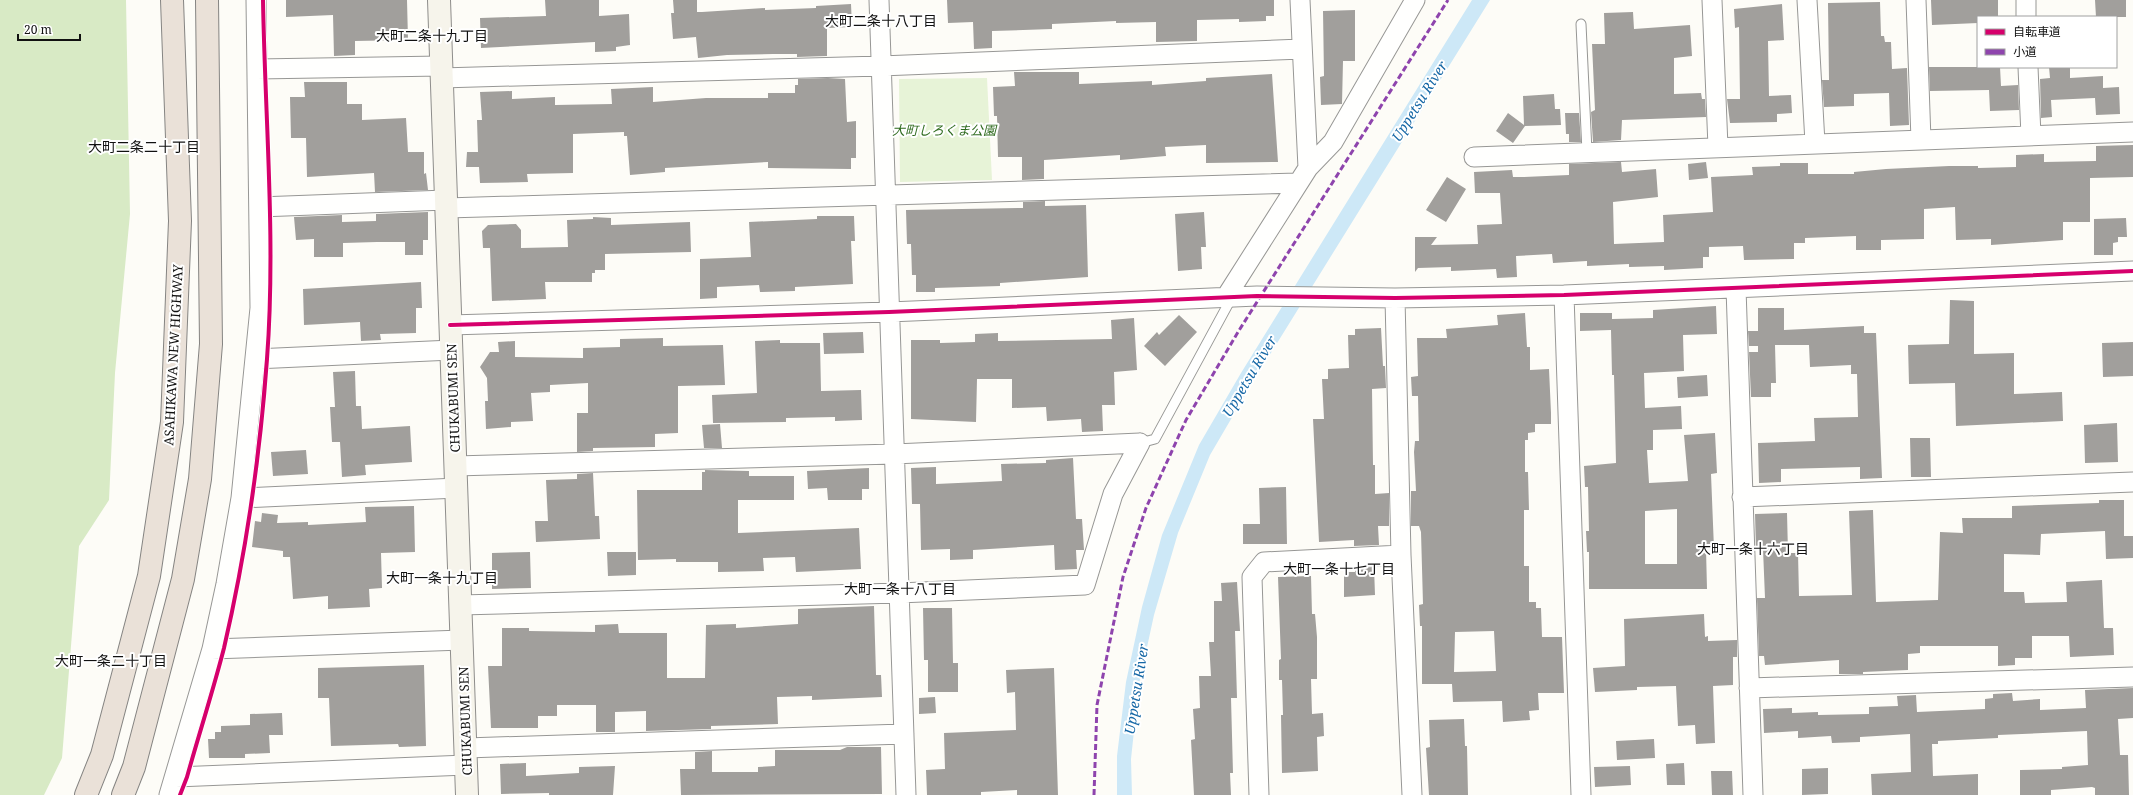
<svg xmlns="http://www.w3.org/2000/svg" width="2133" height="795" font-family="'Noto Serif','Noto Sans JP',serif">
  <rect width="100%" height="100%" fill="#fdfcf7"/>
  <path fill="#e7f3d7" d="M987 78 992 180 900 182 899 79Z"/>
  <path fill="#d8eac5" d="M0 0H126L130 214 115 373 109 500 79 546 62 758 44 795H0Z"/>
  <path fill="#cde8f7" d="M1472 0H1490L1251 385 1210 455 1178 533 1154 615 1139 684 1131 759 1132 795H1117V756L1126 682 1142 607 1162 535 1199 445 1241 373Z"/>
  <path fill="#a19f9c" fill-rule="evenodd" d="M286 0H407L408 40 355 41V55L334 56 333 15 286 17Z
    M545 0H599V16L629 14 630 45 616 47V51L595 52V42L481 48 480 18 546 16Z
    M673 0H697V12H702L765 8V10L816 8V6L851 4 852 27 827 28V56L797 57V54H773L727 55 698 58 696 37 673 39 671 13H674Z
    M947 0H1274V16H1266V21L1239 22V19L1197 20V41L1156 42V22L1116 23V21L1052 24V29L992 31V48L974 49 973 22 948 23Z
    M1931 0H1998V17H1978V23L1932 25Z
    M2095 0H2126V17H2096Z
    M1880 2 1881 36H1884L1885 42H1891L1892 69 1907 68 1909 125 1890 126 1889 93 1854 94V106L1824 107 1822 80H1829L1828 3Z
    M1782 4 1784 40 1768 41 1769 96 1791 95 1792 113 1777 114V122L1730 123 1727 99H1740L1739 27 1735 28 1734 9Z
    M1355 10V61H1343L1342 104 1321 105 1320 77 1324 76 1323 11Z
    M1633 12 1634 29 1690 25 1692 56 1674 58V94L1701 93 1702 99H1705L1706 117 1622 120 1621 140 1593 142 1591 112 1595 110 1592 44H1605L1604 13Z
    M1929 67H2000L2001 86 2018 85 2019 110 1990 111 1989 90 1930 91Z
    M2049 67H2070V78L2103 76V88L2119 87 2120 114 2096 115 2095 98 2051 100 2052 117 2041 118 2040 79 2050 78Z
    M1014 72H1079V84L1152 81V85L1206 81V78L1272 74 1278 162 1206 163V145L1165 147 1166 156 1120 160V155L1044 160V179L1022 180V157H998L997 116H994L993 87 1015 86Z
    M828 78 845 79 847 122 856 121V158H851V169L768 168V162L665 168V172L630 175 627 136H624V132L573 134V173L527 174 528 182 480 183 479 167H466L467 152H478L477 120H482L480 92 512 91V99L555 97V105L612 104 611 89 653 87V102L706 98H768V93H795V85H798V79Z
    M304 82H347V104H362V120L406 118 408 152H424V174L426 173 428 190 375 192 374 173 307 177 306 138H291L290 97H305Z
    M1554 94 1555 109H1560L1561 125 1525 126 1513 143 1496 131 1508 113 1524 125 1523 96Z
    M1565 113H1579L1581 142H1569V134H1566Z
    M2133 145V177L2090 178V222H2063V240L1991 245V239L1956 240 1955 207 1924 209V239L1881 240V250H1856V236L1805 238V243H1794V259L1744 260 1743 246 1709 247V257H1703V268L1664 270V266L1629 267V264L1587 266V261L1553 263 1552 254 1516 256 1517 277 1497 278 1496 269 1451 271V267L1418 268 1415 272V237H1437L1431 245 1478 244 1477 225 1502 224 1500 193H1475L1474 172 1512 170 1513 177H1524L1569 175V164L1621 162 1622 172 1656 169 1658 197 1613 202 1614 244 1664 242 1663 215 1713 212 1711 177 1753 175 1752 167 1780 166V163H1808V174H1854V172L1886 169 1949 166H1978V168L2016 167V155L2044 154V162L2096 161V146Z
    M1706 162 1708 178 1689 180 1688 164Z
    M1447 177 1466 189 1446 222 1426 210Z
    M1045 201V206L1086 205 1088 277 1000 283V286L935 288V292H916V275H912L911 244H907L906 210 1023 208V202Z
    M428 212V240H423V255H405V242H377L343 243V257H314V239L296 240 294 217 342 215V222L376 221V214Z
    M1204 212 1206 247H1201L1202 269 1178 271 1175 214Z
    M817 216H854L855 241H851L853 284 795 287V291L760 292 759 285 717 287V298L700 299V259L751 257 749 222 817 219Z
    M593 217 611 218V225L690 222 691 252 605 254V270H595V273H592V282H545L546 299 492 301 490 248H483L482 231 488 225 516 224 521 230V248L568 247 567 220 593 219Z
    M2126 218 2127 237H2118V242L2113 243V255H2094V219Z
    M421 282 422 308H416V333L380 334 381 340 361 341 360 322 304 325 303 289Z
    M1950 300 1974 301V354L2014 353V394L2062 392 2063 421 1956 426 1955 383 1909 384 1908 345 1949 344Z
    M1716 306 1717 334 1683 335 1684 371 1644 373 1645 408 1681 406 1682 429 1653 430V450H1647L1649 483 1688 481 1684 435 1715 433 1717 473 1711 474 1714 549H1706L1707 589H1589V552H1587L1586 531H1589L1588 487H1585L1584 466 1616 463 1614 375H1612L1611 330 1580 331V313H1612V319L1653 318V310ZM1677 509V564H1645V511Z
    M1758 308H1784V330L1864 326V333H1876L1882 478 1860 479V467L1781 469V482L1759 483 1758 443 1815 441 1814 418 1858 417 1857 374H1851V365L1810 367 1809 345H1775L1776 383H1771V397H1751L1749 352H1758V346H1749L1748 331H1758Z
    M1525 313 1527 347H1530V370L1549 369 1551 413V424H1535V432L1528 433V440H1525V472H1528L1529 510H1524V566H1529V602H1536V608H1541L1542 637H1562L1564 693H1538L1539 710 1529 711 1530 720 1503 722 1502 701 1453 702 1452 684H1422V626H1420L1419 605 1423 604 1421 532 1419 526H1411V491H1416L1414 452 1415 441H1419L1418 396H1412L1411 377 1418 376 1417 338H1447L1446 329 1498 325 1497 315ZM1494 631 1496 671 1454 672 1455 632Z
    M1179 315 1197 332 1165 366 1144 346 1157 332 1159 335Z
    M1134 318 1137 370 1114 372 1115 405H1102L1103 431 1082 432 1081 419 1047 421 1046 407 1012 408V379H977L976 422 911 419V340H940V343L975 342V334L998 333V341L1112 339 1111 320Z
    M1381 328 1383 366H1385L1386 388 1372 389 1373 465H1375V494L1389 493V526H1378L1379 545 1354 546V540L1319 542 1313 419H1324L1322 379H1328V369L1349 368 1348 335H1355V329Z
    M863 332 864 353 824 354 823 333Z
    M663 338V346L723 345 725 385 678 386V433L655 434V447L593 448V451L577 452V413H588V383L550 385V392L531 393 533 421 511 422V427L486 429 485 401H488L487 378 480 367 490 352H499L498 342 515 341V357L583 358V348L620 347V339Z
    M780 340V343H820L821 391 861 390 862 420 835 421V417L786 418V422L713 423 712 395 757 393 755 341Z
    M2133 342V376L2103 377 2102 343Z
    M355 371 356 406H361L362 429 410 426 412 462 365 465 366 475 342 477 340 442H332L330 407H335L333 372Z
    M1707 375 1708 396 1678 398 1677 377Z
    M2117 423 2118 462 2085 463 2084 425Z
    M720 424 722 448H704L702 425Z
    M1910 438H1930L1931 477H1911Z
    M306 450 308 474 273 476 271 452Z
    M1073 458 1076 519H1082L1084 550H1076L1077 569 1055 570 1054 545 973 550V559L950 560V549L921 550 920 504H912L911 468 936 467V484L1002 481 1001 464 1046 463V460Z
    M869 468V489H862V500H828L827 488 808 489 807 471Z
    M705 470 749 471V476H794V500H738V533L859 528 861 569 796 572 795 557 763 558 764 571 718 572V562H676V559L638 560 637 490H702V472H705Z
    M593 473 595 516H599L600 539 536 542 535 521H548L546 480 577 479V474Z
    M1286 487 1287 544H1243V524H1260L1259 488Z
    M2099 500H2124V536H2133V558L2106 559 2105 531 2041 534 2040 555 2004 554V592H2024L2025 603 2067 602 2066 582 2102 580 2104 628H2113L2114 655 2070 657 2069 636H2032V658H2015V665L1998 666V646H1920V653L1908 654V670L1863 672V674H1839V660L1765 665 1764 656H1759L1757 598H1765L1763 549 1756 550 1755 514 1787 513 1788 553H1798L1799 596 1852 595 1849 511 1873 510 1876 602 1938 600 1940 532 1963 533 1962 518H2012V506L2099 503Z
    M414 506 415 552 381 553 382 588 369 589 370 607 328 609V596L293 599 290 557H283V551L252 547 255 521 261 522 262 513 278 515 277 523 308 522V525L366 522 365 507Z
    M530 552 531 588 492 589V553Z
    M607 552H636V575L608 576Z
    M1374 567 1375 595 1344 597V572H1355V568Z
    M1311 576 1312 614H1315L1317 637V679H1311L1312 714 1323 713 1324 736 1317 737 1318 771 1282 773 1281 715H1283L1282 680H1279V660L1281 659 1278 577Z
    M1237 582 1240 631H1235L1237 698H1231L1233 773H1230L1231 795H1194L1191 740 1195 739 1193 709 1200 708 1199 676H1211L1209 642H1214V601H1222L1221 583Z
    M874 606 876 675H881L882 697 812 700V696L777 697 778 724 711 726V729L646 731V711L615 712V732H596V705H557V716H538V728H491L488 666H502V628H529V631L595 632V625L618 624 619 633H667V678H705L706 625 736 624V628L798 624V609Z
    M923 608H952L953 663H958V692H928V660H924Z
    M1704 614 1705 637 1708 636V641L1737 640V657H1733V685L1713 686 1715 743 1696 744 1695 725 1678 726 1676 686 1637 687V690L1595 692 1593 668 1625 666 1624 619Z
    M424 665 426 746 399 747 398 744 331 746 329 698H318V668Z
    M1054 668 1058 795H1017V790L981 792V795H927L926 770 945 769 944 733 1016 730 1015 692 1007 693 1006 670Z
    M2133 688V718L2118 719 2120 755H2128L2129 795H2095V788L2092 787 2051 790V795H2020V770L2062 769V767L2088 765 2087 731 1998 735V738L1938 741V744H1932L1933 776 1978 774V795H1872L1871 774 1911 772 1910 734 1860 737V742L1832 743 1831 736 1798 738V731L1764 733 1763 709 1792 708V713L1818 712V715L1869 714V707L1898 706 1897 696 1916 695 1917 712 1985 709V699L1993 698V694L2012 693 2013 701 2040 699V710L2086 708 2085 690Z
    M935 697 936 713 919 714V698Z
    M282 713 283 735H269L270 753 245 754V758H209L208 739H215V732H221V726L250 725V714Z
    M1464 719 1465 746H1467L1468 795H1429L1426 748 1430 747 1429 720Z
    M1654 739 1655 758 1617 760 1616 741Z
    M847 747H881L882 794 681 795 680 769H695V752L712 751V772H758V767L775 766V750H840Z
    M526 763V776L579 773V767L615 766 613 795H549V793L501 794 500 764Z
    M1684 763 1685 785H1667L1666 764Z
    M1630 766 1631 785 1595 787 1594 767Z
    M1828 768V794L1802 795V769Z
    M1711 771H1732L1733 795H1712Z"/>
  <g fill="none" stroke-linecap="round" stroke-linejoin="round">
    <g stroke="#979795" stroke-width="11">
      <path id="lane" d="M1581 24 1587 152
        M1140 443 1155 439 1232 297"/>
    </g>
    <g stroke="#979795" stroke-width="21">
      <path id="street" d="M879 0 906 795
        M1300 0 1308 168
        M1712 0 1718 147
        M1807 0 1815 143
        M1916 0 1921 140
        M2026 0V17
        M2028 67 2031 136
        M257 69 441 66
        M441 78 881 66 1302 49
        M1474 157 2133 132
        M259 207 446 200
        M446 208 1298 183
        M1736 288 1753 795
        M1564 295 1581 795
        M1226 297 1308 168 1333 142 1415 0
        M1395 298 1401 555 1412 795
        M450 325 889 312 1257 296 1395 298 1564 295 2133 271
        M255 359 452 350
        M455 466 894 454 1140 443
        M1742 497 2133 482
        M241 498 457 488
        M460 605 899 593 1085 585 1113 494 1140 443
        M212 649 462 640
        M1749 688 2133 677
        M466 748 904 734
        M176 777 466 765
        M169 795 212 649 226 584 241 498 260 308 256 0
        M1259 795 1252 577 1264 562 1401 555"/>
    </g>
    <g stroke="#8e8d8b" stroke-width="24">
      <path id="secondary" d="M439 0 467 795"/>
    </g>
    <g stroke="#858482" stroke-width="24">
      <path id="highway" d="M86 795 102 755 149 576 172 422 180 221 172 0
        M123 795 134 767 183 579 200 479 211 344 207 0"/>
    </g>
    <use href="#lane" stroke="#fffffe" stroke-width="9"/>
    <use href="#street" stroke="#fffffe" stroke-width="19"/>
    <use href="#secondary" stroke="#f6f4eb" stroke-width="22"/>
    <use href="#highway" stroke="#eae1d8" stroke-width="22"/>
    <path stroke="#8e44ad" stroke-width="3" stroke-dasharray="6 3" stroke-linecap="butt" d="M1094 795 1097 705 1123 577 1146 508 1186 420 1238 332 1448 0"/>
    <g stroke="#fff" stroke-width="6">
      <path id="cycleway" d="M450 325 889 312 1257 296 1395 298 1564 295 2133 271
        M180 795 187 777C199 734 213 691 224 648 246 553 260 456 267 359 276 240 265 119 263 0"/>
    </g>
    <use href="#cycleway" stroke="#d6006c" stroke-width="4"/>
  </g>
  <g text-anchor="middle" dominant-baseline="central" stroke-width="4" stroke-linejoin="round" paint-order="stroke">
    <g font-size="13" font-style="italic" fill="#2f6b1f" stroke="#fff">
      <text x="944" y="130">大町しろくま公園</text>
    </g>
    <g font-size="13" fill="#111" stroke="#fff">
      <text transform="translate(173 355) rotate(-87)">ASAHIKAWA NEW HIGHWAY</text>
      <text transform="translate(453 398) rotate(-92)">CHUKABUMI SEN</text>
      <text transform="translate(465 721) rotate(-92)">CHUKABUMI SEN</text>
    </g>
    <g font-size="14" fill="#111" stroke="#fff">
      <text x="881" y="20">大町二条十八丁目</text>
      <text x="432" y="35">大町二条十九丁目</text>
      <text x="144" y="146">大町二条二十丁目</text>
      <text x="1753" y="548">大町一条十六丁目</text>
      <text x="1339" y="568">大町一条十七丁目</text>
      <text x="442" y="577">大町一条十九丁目</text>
      <text x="900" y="588">大町一条十八丁目</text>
      <text x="111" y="660">大町一条二十丁目</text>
    </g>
    <g font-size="14" font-style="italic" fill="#1768a6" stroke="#fff">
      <text transform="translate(1419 101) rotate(-58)">Uppetsu River</text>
      <text transform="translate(1249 376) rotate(-59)">Uppetsu River</text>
      <text transform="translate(1136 689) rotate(-81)">Uppetsu River</text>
    </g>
  </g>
  <rect x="1977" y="16" width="140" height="52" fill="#ffffff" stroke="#a0a0a0"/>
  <rect x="1985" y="29" width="20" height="6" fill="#d6006c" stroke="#a0a0a0"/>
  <text x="2013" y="36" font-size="12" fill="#111111">自転車道</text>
  <rect x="1985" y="49" width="20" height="6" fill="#8e44ad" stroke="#a0a0a0"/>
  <text x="2013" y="56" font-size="12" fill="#111111">小道</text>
  <path d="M18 34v6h62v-6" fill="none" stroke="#111111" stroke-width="2"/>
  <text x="24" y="34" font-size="12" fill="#111111" stroke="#ffffff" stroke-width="3" paint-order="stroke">20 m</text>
</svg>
